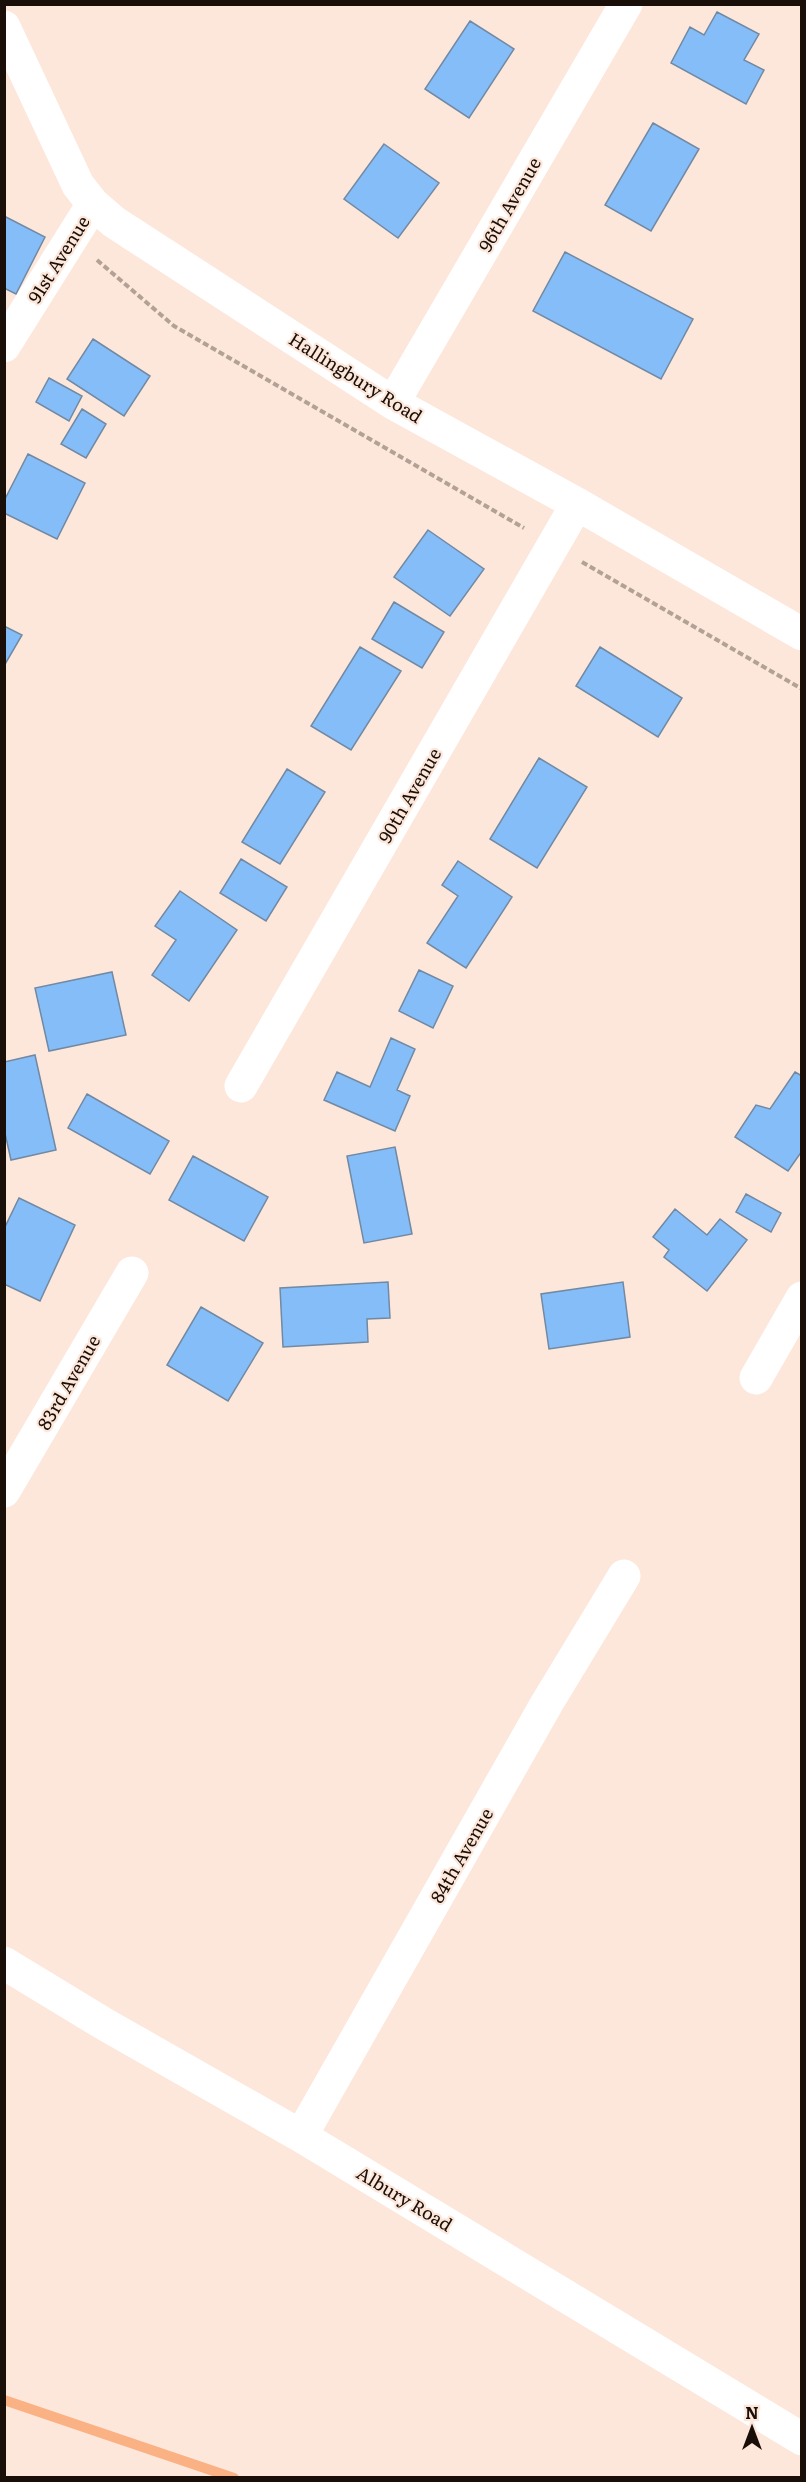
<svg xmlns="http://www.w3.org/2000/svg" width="806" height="2482" font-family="Literata,serif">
  <rect width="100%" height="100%" fill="#fde7db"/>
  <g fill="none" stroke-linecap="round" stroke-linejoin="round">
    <path stroke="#fab184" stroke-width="10" d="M4 2400 234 2478"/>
  </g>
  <path fill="#85bdf9" stroke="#7189a3" stroke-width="1.5" d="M717 12 759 34 744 60 764 70 746 104 671 63 690 27 704 35Z
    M470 21 514 49 469 118 425 89Z
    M653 123 699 149 651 231 605 205Z
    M384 144 439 183 398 238 344 199Z
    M4 216 45 237 16 294 4 288Z
    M565 252 693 319 661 379 533 311Z
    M93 339 150 376 124 416 67 379Z
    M49 378 82 396 69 421 36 402Z
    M82 409 106 424 86 458 61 444Z
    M28 454 85 483 57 539 4 513V501Z
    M428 530 484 569 450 616 394 577Z
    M394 602 444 632 422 668 372 639Z
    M4 626 22 635 4 666Z
    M360 647 401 671 351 750 311 726Z
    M600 647 682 698 658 737 576 686Z
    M539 758 587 787 537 868 490 839Z
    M287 769 325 792 280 864 242 842Z
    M241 859 287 887 266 921 220 893Z
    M458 861 512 897 466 968 427 943 458 896 442 885Z
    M180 891 237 930 189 1001 152 975 176 940 155 926Z
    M419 970 453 986 433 1028 399 1011Z
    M112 972 126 1035 49 1051 35 988Z
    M391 1038 415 1049 397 1090 410 1096 395 1131 324 1100 337 1072 370 1087Z
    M35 1055 56 1150 11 1160 4 1129V1062Z
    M795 1072 802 1076V1151L788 1171 735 1137 756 1105 770 1109Z
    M87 1094 169 1141 150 1174 68 1128Z
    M395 1147 412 1234 364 1243 347 1156Z
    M193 1156 268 1197 244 1241 169 1200Z
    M746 1194 781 1213 771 1232 736 1212Z
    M19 1198 75 1225 40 1301 4 1284V1229Z
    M675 1209 707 1235 720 1219 747 1240 707 1291 664 1257 669 1250 653 1237Z
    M388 1282 390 1318 367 1319 368 1342 283 1347 280 1288Z
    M623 1282 630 1337 549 1349 541 1294Z
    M201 1307 263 1343 228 1401 167 1365Z"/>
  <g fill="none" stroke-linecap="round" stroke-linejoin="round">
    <path stroke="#b3a196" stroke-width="4" stroke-dasharray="6 3" stroke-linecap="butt" d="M97 260 174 326 524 528
      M582 562 802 689"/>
    <path stroke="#fff" stroke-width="33" d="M4 27 78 185 93 204 114 222 393 403 577 504 802 634
      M4 346 93 204
      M393 403 626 4
      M241 1086 577 504
      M756 1378 802 1298
      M4 1491 132 1273
      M4 1963 106 2025 301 2136 802 2439
      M301 2136 547 1703 624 1576"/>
  </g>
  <g text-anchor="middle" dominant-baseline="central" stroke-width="4.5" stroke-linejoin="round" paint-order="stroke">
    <g font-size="18" fill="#1a0f08" stroke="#fde7db">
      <text transform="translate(509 204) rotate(-60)">96th Avenue</text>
      <text transform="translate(58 259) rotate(-58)">91st Avenue</text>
      <text transform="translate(356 377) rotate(32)">Hallingbury Road</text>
      <text transform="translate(409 795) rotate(-60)">90th Avenue</text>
      <text transform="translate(68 1382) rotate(-60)">83rd Avenue</text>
      <text transform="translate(461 1855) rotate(-60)">84th Avenue</text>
      <text transform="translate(405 2198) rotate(31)">Albury Road</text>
    </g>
  </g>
  <rect width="806" height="2482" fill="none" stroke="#1a0f08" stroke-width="12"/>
  <g transform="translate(752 2428)" stroke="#fde7db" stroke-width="4.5" paint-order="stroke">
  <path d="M0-4.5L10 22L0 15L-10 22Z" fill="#1a0f08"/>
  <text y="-9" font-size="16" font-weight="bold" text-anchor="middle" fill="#1a0f08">N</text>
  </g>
</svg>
